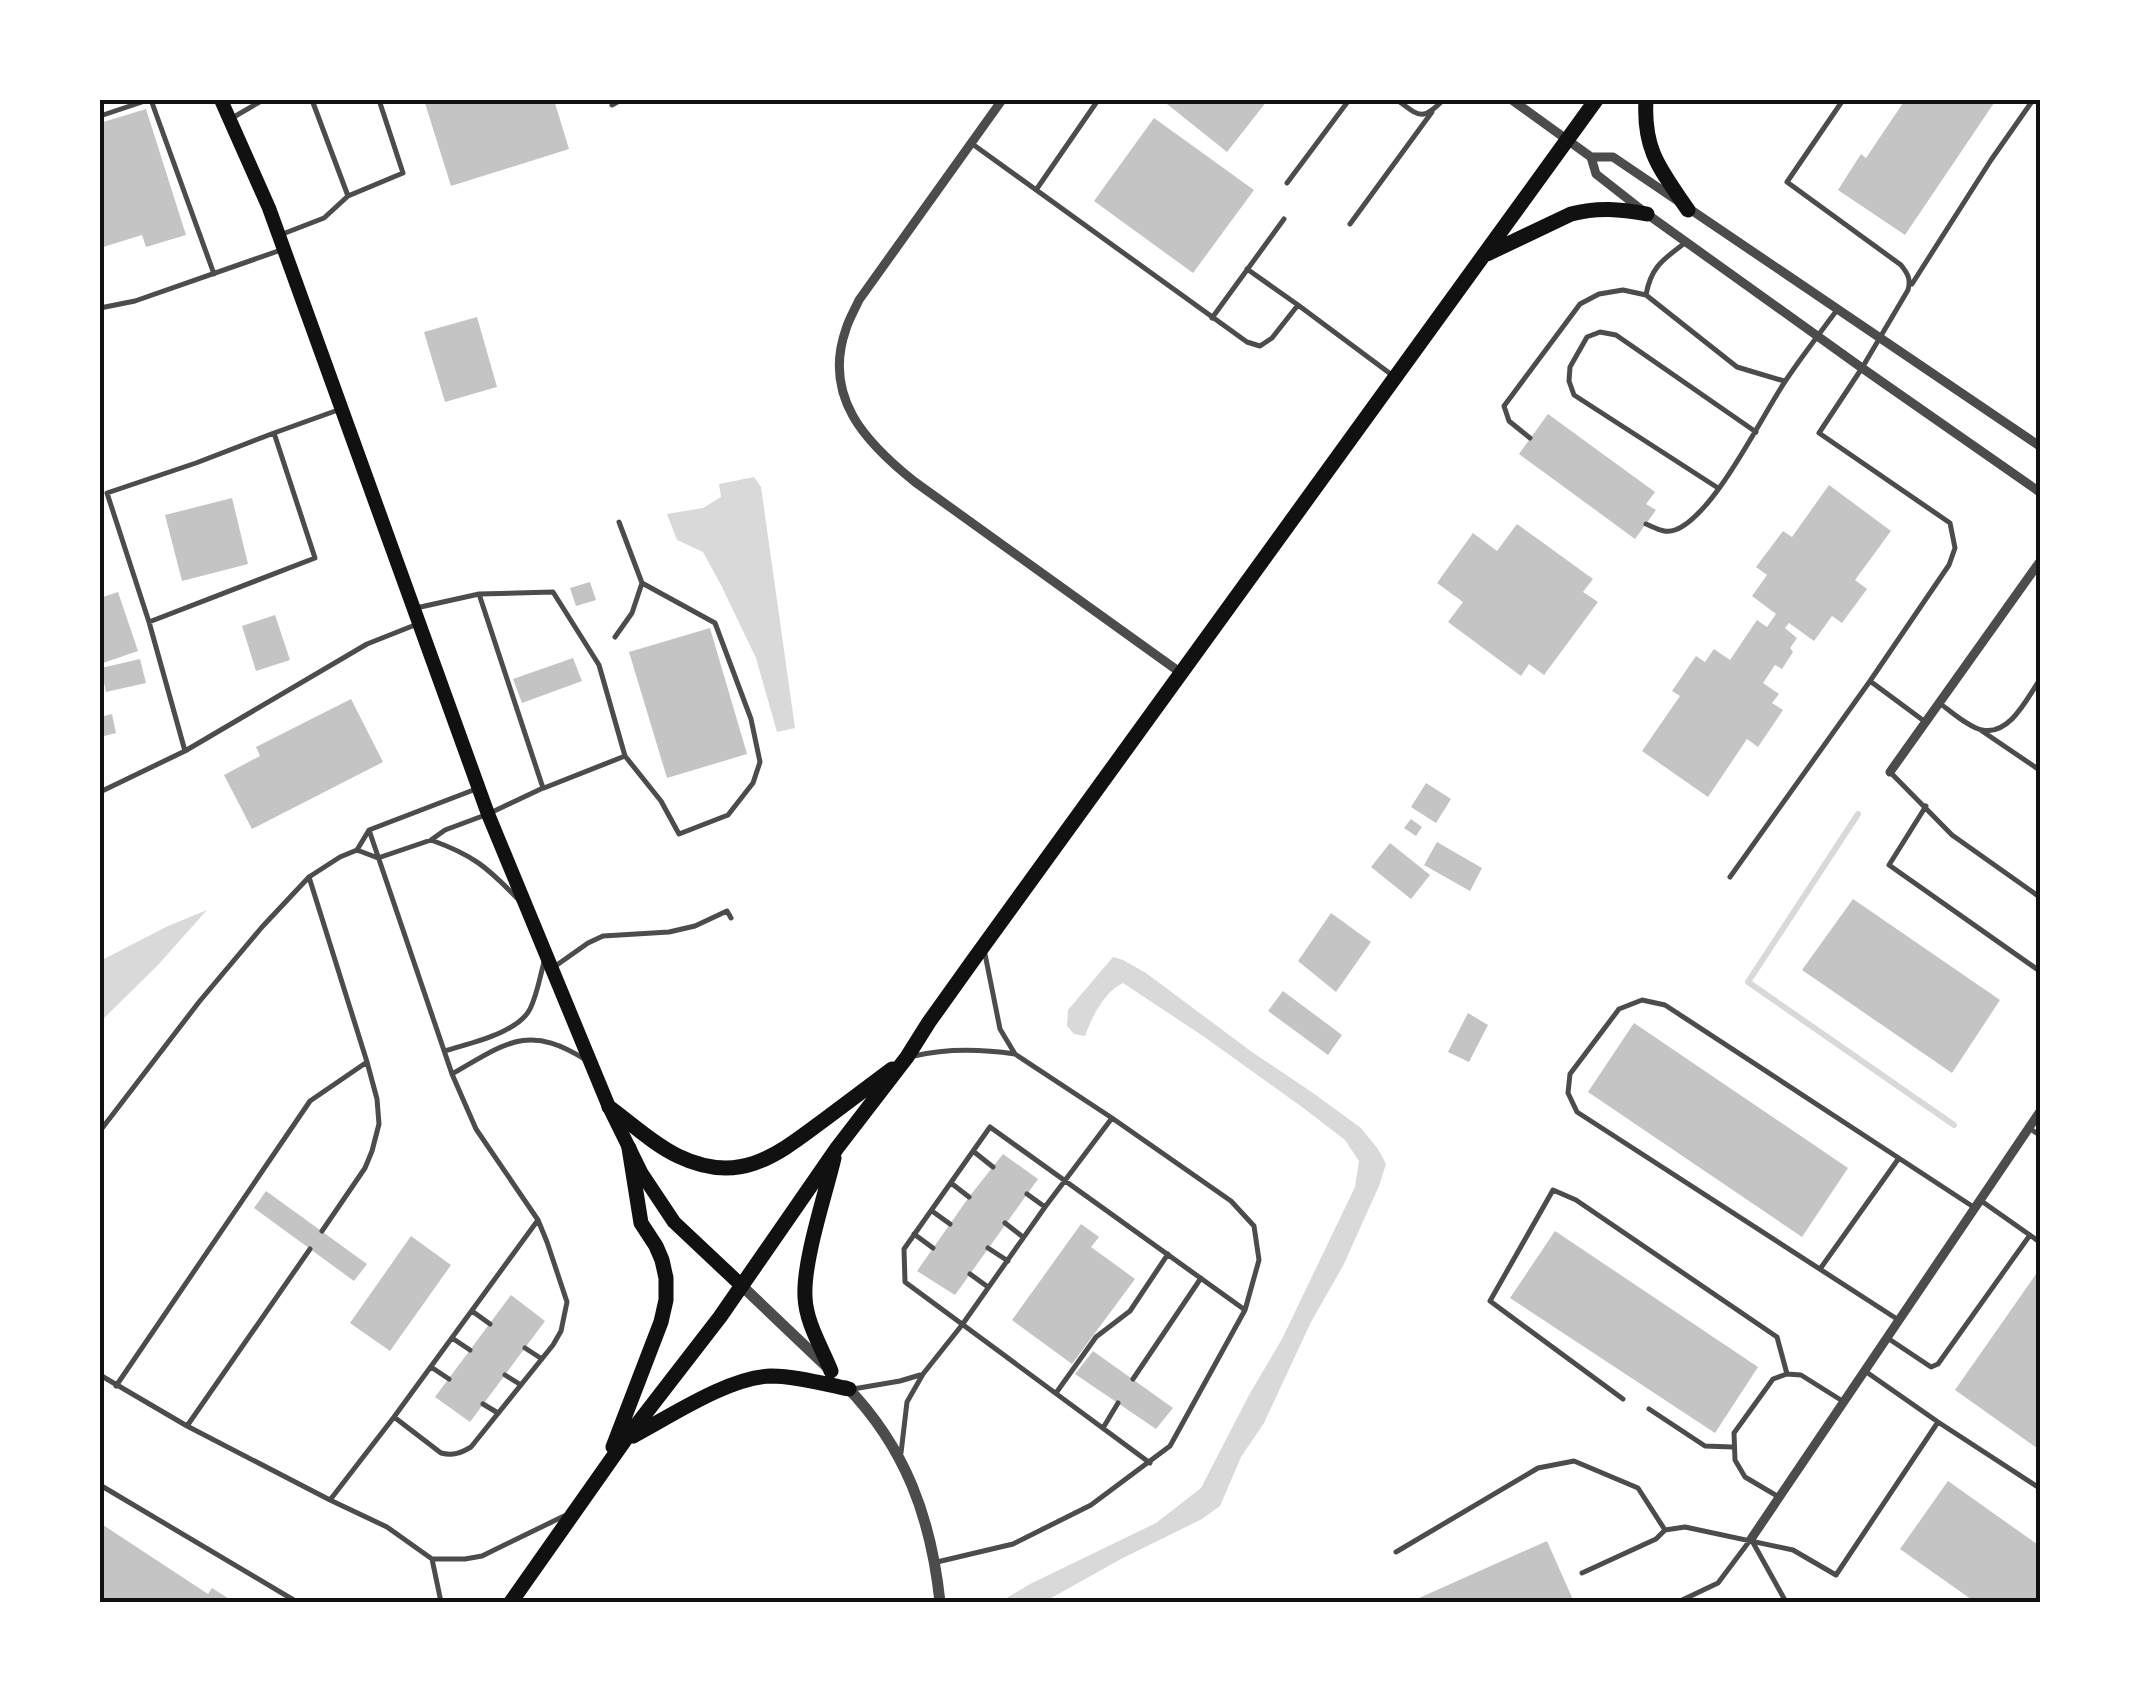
<svg xmlns="http://www.w3.org/2000/svg" width="2141" height="1702" font-family="Helvetica,sans-serif">
  <rect width="100%" height="100%" fill="#fff"/>
  <path fill="#d9d9d9" d="M754 477 761 487 795 728 777 732 756 658 721 585 703 552 677 540 667 514 703 508 721 497 719 484Z
    M207 910 158 965 100 1022V961L168 926Z
    M1113 957 1123 960 1146 973 1252 1052 1313 1093 1361 1128 1378 1149 1386 1164 1379 1186 1343 1266 1311 1322 1264 1423 1241 1457 1220 1506 1202 1519 1121 1559 1044 1602H1000L1030 1584 1156 1523 1201 1488 1249 1395 1282 1339 1355 1187 1359 1161 1345 1140 1302 1107 1203 1036 1123 983C1104 992 1092 1017 1085 1036L1074 1034 1067 1026 1068 1010Z"/>
  <g fill="none" stroke-linecap="round" stroke-linejoin="round">
    <path stroke="#d9d9d9" stroke-width="6" d="M1858 814 1748 982 1954 1125"/>
  </g>
  <path fill="#c4c4c4" d="M424 100H554L569 149 451 186Z
    M1162 100H1265L1267 101 1227 152Z
    M1905 100H1996L1905 235 1838 190 1861 154 1866 158Z
    M146 109 186 235 146 247 142 235 100 248V123Z
    M1154 118 1254 190 1193 273 1094 201Z
    M477 317 497 387 445 402 424 332Z
    M1548 414 1655 492 1646 504 1656 510 1635 539 1519 454Z
    M1829 485 1891 531 1855 580 1867 589 1842 623 1832 616 1814 641 1789 623 1785 628 1797 638 1790 648 1793 652 1782 669 1775 665 1763 683 1779 694 1772 703 1783 710 1758 747 1747 739 1708 797 1642 751 1680 696 1672 691 1696 656 1705 662 1714 649 1730 660 1757 620 1767 627 1776 614 1752 596 1767 575 1756 567 1783 531 1792 537Z
    M232 498 248 564 182 581 165 515Z
    M1517 524 1593 579 1583 592 1598 602 1544 675 1529 664 1521 676 1448 622 1463 602 1437 583 1473 533 1497 551Z
    M590 582 596 600 576 606 570 588Z
    M118 592 138 651 100 664V598Z
    M275 615 290 660 256 671 242 626Z
    M710 628 747 754 667 778 629 652Z
    M573 658 582 681 522 703 513 679Z
    M140 659 146 683 106 692 101 668Z
    M351 699 383 762 252 829 224 775 260 756 256 747Z
    M112 714 116 733 100 737V717Z
    M1426 783 1451 799 1436 823 1411 807Z
    M1411 819 1422 827 1416 836 1404 828Z
    M1437 842 1482 868 1470 891 1424 865Z
    M1390 843 1430 875 1411 899 1371 867Z
    M1853 899 2000 1000 1952 1073 1802 970Z
    M1331 913 1371 942 1336 992 1298 961Z
    M1283 991 1342 1035 1328 1055 1268 1011Z
    M1468 1013 1488 1025 1469 1062 1448 1052Z
    M1634 1023 1848 1168 1802 1237 1588 1092Z
    M1003 1154 1038 1179 955 1295 917 1271 969 1197Z
    M266 1191 367 1264 354 1281 254 1208Z
    M1081 1224 1099 1237 1091 1247 1135 1279 1072 1364 1012 1320Z
    M1555 1231 1758 1367 1715 1433 1510 1298Z
    M411 1236 451 1265 390 1351 350 1323Z
    M2041 1267V1451L1955 1390Z
    M511 1295 545 1321 470 1422 435 1397Z
    M1093 1351 1173 1408 1156 1429 1075 1374Z
    M1948 1481 2041 1547V1602H1975L1900 1549Z
    M100 1523 208 1594 212 1588 234 1602H100Z
    M1547 1541 1574 1602H1410Z"/>
  <g fill="none" stroke-linecap="round" stroke-linejoin="round">
    <path stroke="#4c4c4c" stroke-width="5" d="M151 100 214 274
      M312 100 348 196
      M1397 100C1419 116 1422 122 1443 100
      M1843 100 1787 182 1901 265C1908 274 1911 279 1908 290L1862 368 1819 433 1950 523 1955 548 1949 565 1870 681 1924 721
      M612 105 621 100
      M100 116 148 100
      M232 118 263 100
      M971 143 1247 342 1260 346 1272 338 1298 305 1392 375
      M1287 183 1349 100
      M1036 190 1096 103
      M1350 224 1432 112
      M280 235 324 218 348 196 403 173 379 100
      M1686 242C1664 259 1651 266 1646 295L1737 367 1784 381
      M1247 269 1298 305
      M1912 284 1991 160 2033 100
      M100 308 135 301 281 250
      M1212 318 1284 219
      M274 433 196 463 107 493 149 622 315 558 274 433 338 410
      M1530 438 1509 421 1504 406 1580 304 1599 294 1623 290 1646 295
      M1718 488 1574 395 1569 381 1570 367 1587 337 1600 332 1616 335 1756 432
      M619 522 642 583 715 623 751 719 760 762 753 783 728 815 679 834 661 801 625 756
      M1646 524C1656 528 1665 534 1675 530 1714 516 1762 415 1786 380 1802 356 1820 333 1837 310
      M479 594 553 592 599 665 625 756 544 788
      M149 622 185 751
      M615 637 632 613 642 583
      M1939 703C1951 711 1968 727 1982 730 2010 736 2027 698 2041 678
      M1982 731 2041 771
      M1890 772 1952 835 2041 898
      M100 792 185 751 367 644 415 625
      M1926 806 1889 865 2041 972
      M369 830 452 1074 476 1129 538 1220 547 1242 567 1302 561 1331 553 1345 471 1447C461 1453 453 1456 441 1453L394 1417
      M431 840C473 855 487 867 518 899
      M357 850 378 858 431 840 445 830 488 814 543 788 479 594 416 608
      M309 877 367 1062 377 1099 379 1124 372 1151 365 1168 322 1231
      M1730 877 1870 681
      M985 954 1000 1029 1015 1054 1112 1118 1231 1201 1254 1226 1259 1260 1245 1310
      M554 967 588 943 603 936 669 932 695 926 727 911 731 918
      M445 1051C470 1043 518 1033 530 1009 537 995 540 977 544 962
      M914 1056C948 1048 980 1049 1015 1054
      M452 1074C506 1043 528 1023 586 1060
      M2029 1128 2041 1136
      M100 1131 199 1002 262 927 309 877 340 857 357 850 369 830 476 789
      M973 1151 993 1167
      M951 1183 969 1197
      M1027 1194 1045 1207
      M1980 1200 2041 1243
      M932 1211 950 1224
      M1005 1223 1023 1237
      M914 1234 933 1248
      M988 1248 1008 1261
      M1820 1269 1899 1158
      M970 1274 988 1287
      M472 1311 490 1324
      M1897 1319 1577 1112 1568 1093 1570 1074 1619 1009 1642 1000 1665 1005 1975 1208
      M452 1338 470 1350
      M1889 1339 1931 1367 1938 1364 2030 1235
      M525 1348 542 1359
      M431 1367 449 1379
      M100 1375 187 1426 330 1500 387 1527 432 1559H465L482 1556 564 1516
      M505 1375 521 1385
      M1133 1379 1201 1278
      M116 1386 310 1101 367 1062
      M853 1389 900 1381 920 1375
      M1056 1393 1096 1337 1130 1311 1168 1254
      M1623 1399 1490 1301 1553 1190 1576 1200 1777 1337 1787 1374
      M483 1404 498 1413
      M1649 1409 1705 1446 1732 1447
      M1938 1422 2041 1489
      M187 1426 310 1249
      M1103 1428 1118 1403
      M901 1453 907 1402 923 1374 962 1325 1045 1207 1112 1118
      M100 1485 297 1602
      M1779 1497 1745 1477 1735 1460 1734 1433 1773 1379 1787 1374 1801 1375 1844 1402
      M330 1500 394 1417 538 1220
      M1751 1539 1786 1602
      M1396 1552 1538 1468 1574 1461 1638 1488 1665 1530
      M432 1559 441 1602
      M937 1562 1013 1544 1091 1505 1170 1446 1245 1310 990 1127 904 1249 905 1282 1150 1463
      M1582 1573 1656 1539 1665 1530 1685 1527 1793 1550 1836 1575 1938 1422 1865 1371
      M1678 1602 1718 1583 1751 1539"/>
    <path stroke="#4c4c4c" stroke-width="9" d="M1002 100 859 300C855 309 849 319 846 329 822 397 866 443 915 482L1181 673
      M1512 100 1591 157H1613L2041 447
      M1591 157 1596 174 1647 214 1862 368 2041 493
      M1890 772 2041 560
      M1751 1539 2041 1110"/>
    <path stroke="#4c4c4c" stroke-width="11" d="M742 1286 826 1366
      M846 1386C906 1448 931 1518 940 1602"/>
    <path stroke="#111" stroke-width="14" d="M221 100 269 208 488 814 609 1107 642 1174 674 1222 742 1286"/>
    <path stroke="#111" stroke-width="15" d="M1646 100C1643 151 1661 170 1688 210
      M1487 254 1571 214C1598 207 1620 209 1647 214
      M609 1107C631 1123 653 1144 678 1156 740 1186 777 1155 824 1120 847 1103 869 1086 892 1069
      M831 1371C822 1348 806 1323 805 1297 803 1261 825 1196 834 1158
      M633 1436C671 1416 729 1377 771 1376 797 1376 824 1384 849 1389
      M613 1447 661 1322 666 1300V1278L662 1260 656 1246 641 1223 629 1148
      M511 1602 625 1440 720 1317 837 1148 907 1057 929 1022 974 959 1596 100"/>
  </g>
  <rect width="2141" height="1702" fill="none" stroke="#ffffff" stroke-width="205"/>
  <rect x="102" y="102" width="1936" height="1498" fill="none" stroke="#111" stroke-width="4"/>
</svg>
